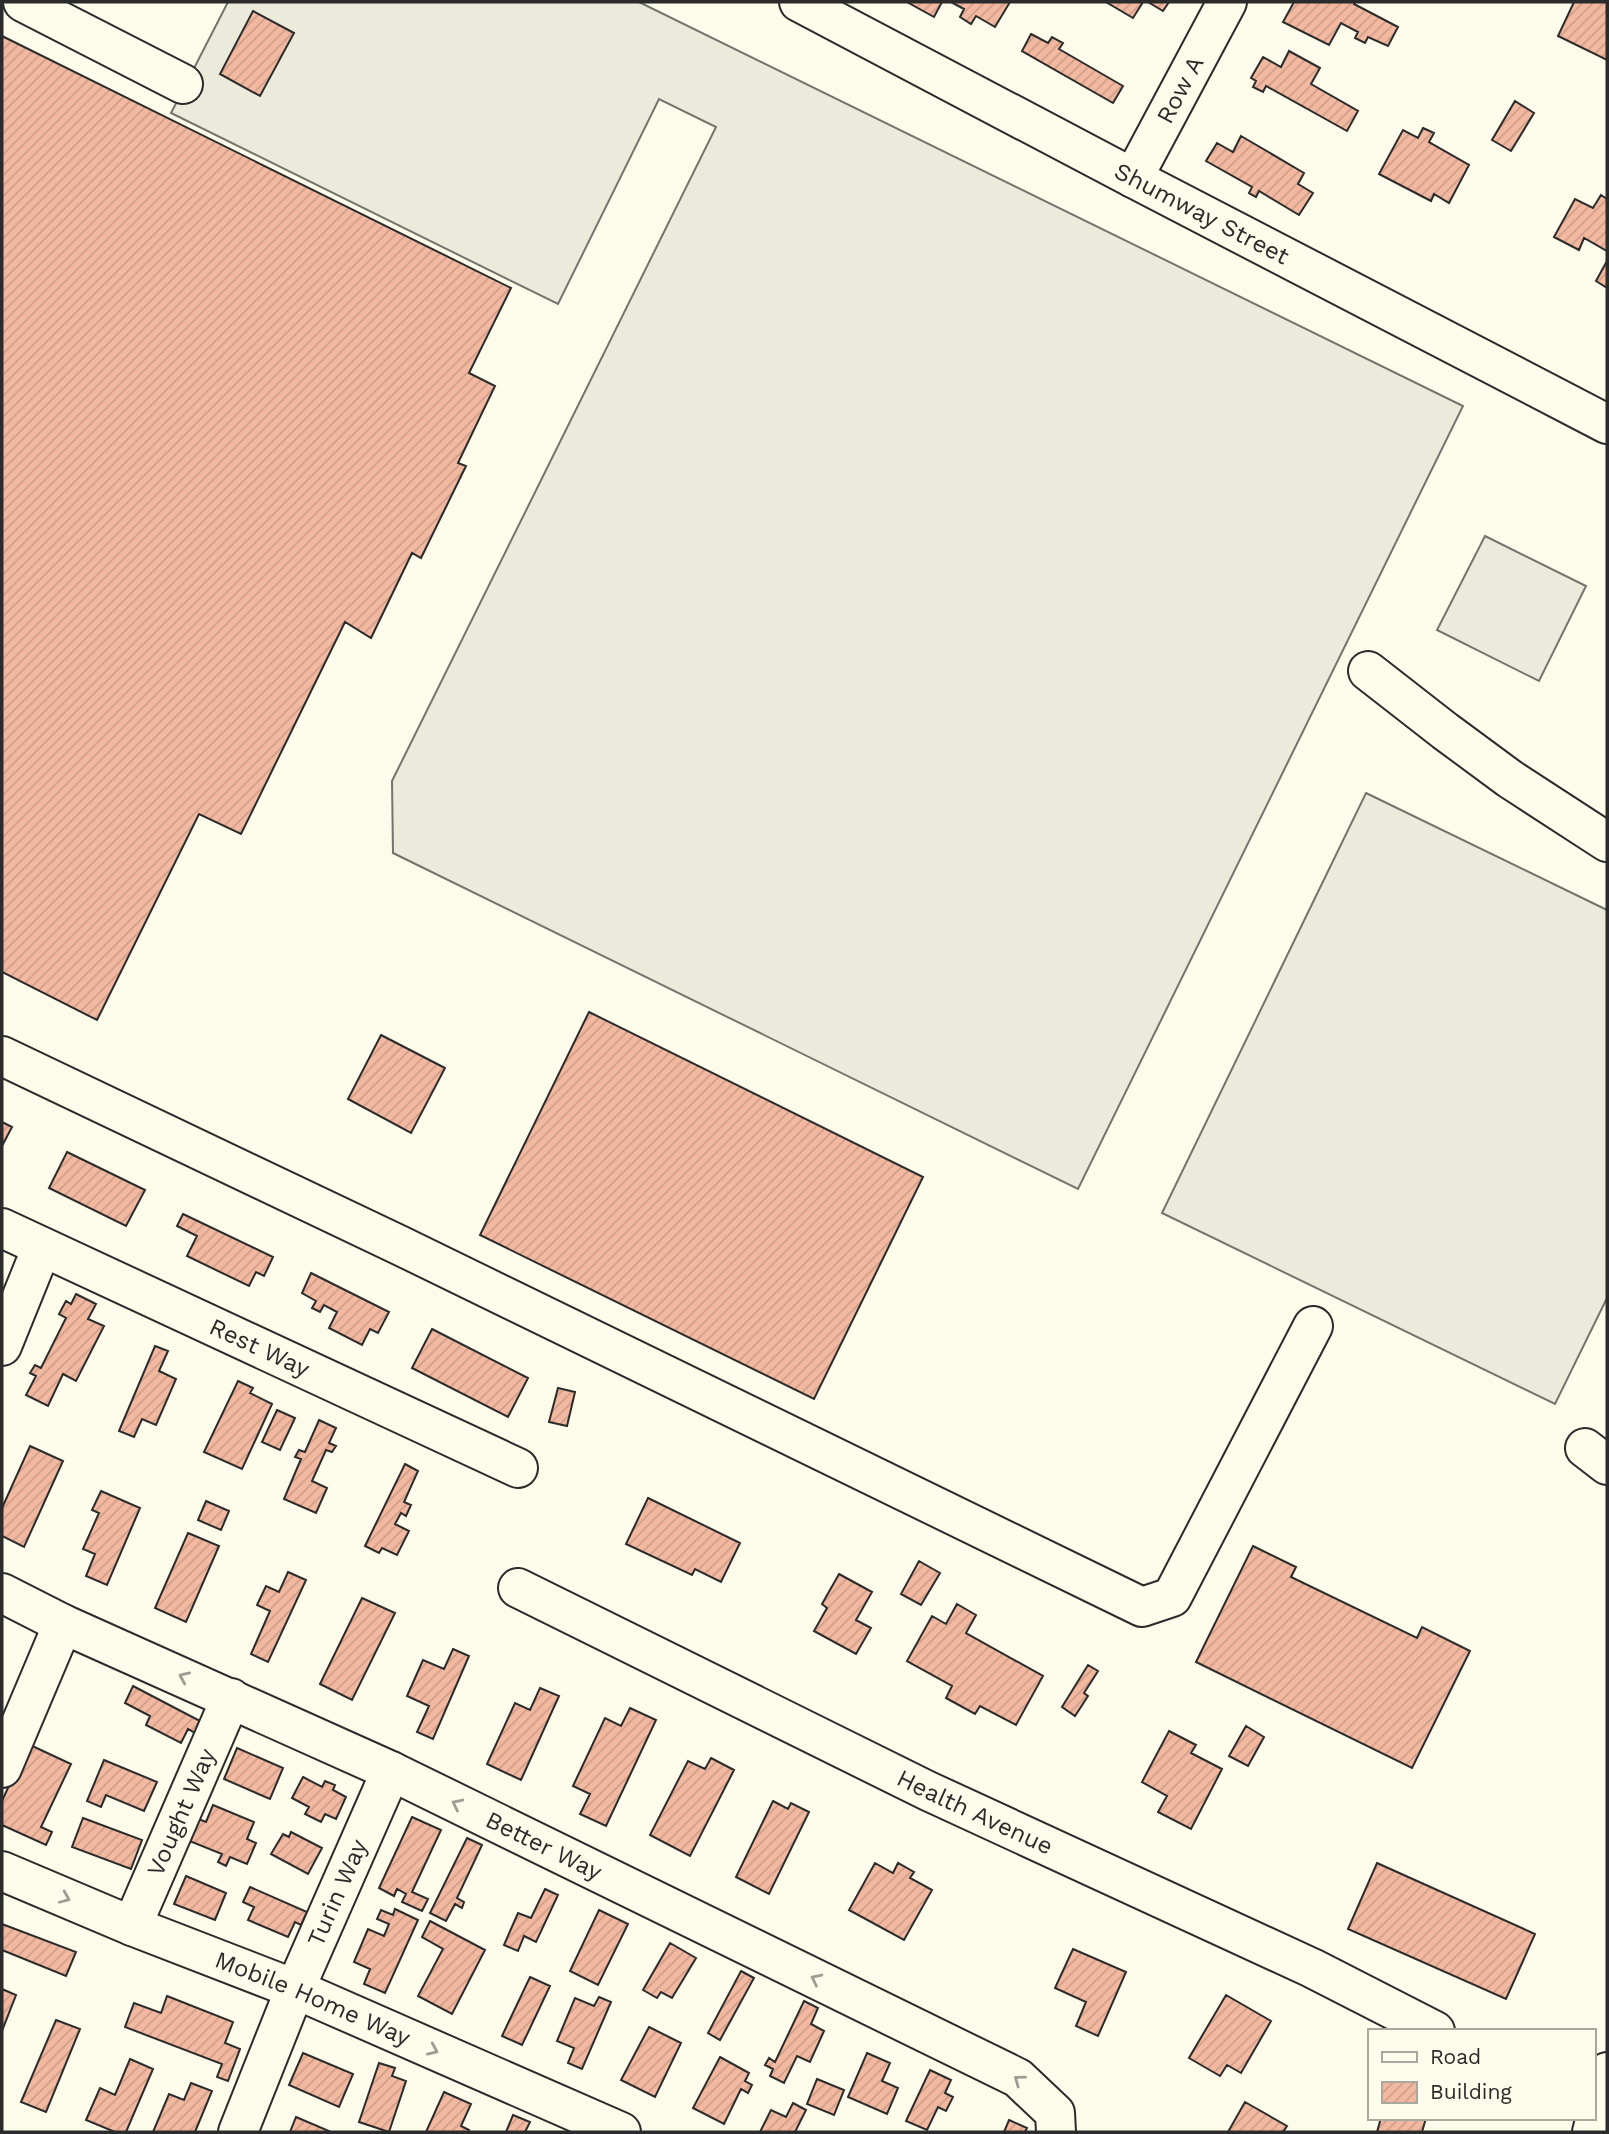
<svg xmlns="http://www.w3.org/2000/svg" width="1609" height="2134" font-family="'Work Sans',sans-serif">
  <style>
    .parking { fill: #eceadb; stroke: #74746e; stroke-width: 2 }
    .building { fill: url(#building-hatch); stroke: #2b2b2b; stroke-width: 2 }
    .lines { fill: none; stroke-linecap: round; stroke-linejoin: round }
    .minor-casing { stroke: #2b2b2b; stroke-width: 42 }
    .major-casing { stroke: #2b2b2b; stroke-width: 42 }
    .minor { stroke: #fdfbea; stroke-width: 38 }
    .major { stroke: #fdfbea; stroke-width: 38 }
    .oneway { stroke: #9e9d94 }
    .labels { text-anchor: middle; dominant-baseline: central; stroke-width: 5; stroke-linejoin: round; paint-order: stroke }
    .street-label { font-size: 24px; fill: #2b2b2b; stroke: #fdfbea }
  </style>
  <defs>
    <pattern id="building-hatch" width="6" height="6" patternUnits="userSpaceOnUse" patternTransform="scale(1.75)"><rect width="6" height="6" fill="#f2b8a0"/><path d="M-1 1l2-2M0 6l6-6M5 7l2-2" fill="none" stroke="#d09e8a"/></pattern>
  </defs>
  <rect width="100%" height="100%" fill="#fdfbea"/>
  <!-- parking -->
  <path class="parking" d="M228,2H639L1463,406L1078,1189L393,853L392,781L716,127L659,99L558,304L171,113Z
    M1485,536L1586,586L1539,681L1437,630Z
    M1366,793L1607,910V1298L1555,1404L1162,1213Z"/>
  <!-- building -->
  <path class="building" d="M907,2H942L934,17Z
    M951,2H1010L995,27L976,16L971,24L960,17L964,9Z
    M1106,2H1143L1133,18Z
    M1148,2H1169L1163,11Z
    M1294,2H1355L1354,4L1398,27L1388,46L1368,37L1365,43L1355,38L1358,32L1341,23L1329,45L1283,22Z
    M1574,2H1607V60L1558,36Z
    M253,11L294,33L260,96L220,74Z
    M1031,34L1048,43L1052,37L1063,43L1059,49L1123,86L1113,103L1022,51Z
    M2,36L511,288L469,373L495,386L458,463L466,466L421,558L412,553L371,638L345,622L241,834L199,814L97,1020L2,972Z
    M1289,51L1320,68L1311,84L1358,111L1347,131L1266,86L1263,92L1253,87L1256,81L1251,78L1263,57L1281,67Z
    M1515,101L1534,113L1511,151L1492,140Z
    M1423,128L1434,133L1429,142L1469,165L1449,203L1434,194L1431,201L1379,174L1403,130L1418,138Z
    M1241,136L1304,173L1298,184L1313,193L1299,215L1259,191L1256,197L1249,193L1252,187L1206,161L1217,143L1233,152Z
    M1601,195L1607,199V251L1584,238L1579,250L1554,237L1575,199L1593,208Z
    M1607,261V288L1596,281Z
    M589,1012L923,1177L814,1399L480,1235Z
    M381,1035L445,1068L411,1133L348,1099Z
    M2,1122L12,1127L2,1146Z
    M67,1152L145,1190L126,1226L49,1188Z
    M183,1214L273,1257L264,1276L256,1272L249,1286L187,1256L197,1236L177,1226Z
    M311,1273L389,1312L378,1333L370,1329L362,1345L329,1328L337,1312L324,1305L320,1312L312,1308L316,1301L302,1293Z
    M76,1294L96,1304L88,1319L104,1326L76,1381L63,1374L48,1406L26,1395L36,1376L30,1373L35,1365L41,1368L66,1318L59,1314L66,1301L71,1304Z
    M432,1329L528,1378L508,1417L412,1368Z
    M155,1346L168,1351L159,1371L176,1379L156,1425L142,1419L134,1437L119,1431Z
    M238,1381L253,1388L250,1393L272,1404L242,1469L204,1452Z
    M558,1388L575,1392L567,1426L549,1422Z
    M277,1410L295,1418L280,1450L262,1442Z
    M319,1420L336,1428L329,1443L336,1446L332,1452L326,1450L312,1481L327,1488L316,1513L284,1499L301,1459L295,1457L299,1450L305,1452Z
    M30,1446L63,1461L24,1547L2,1536V1508Z
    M405,1464L418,1471L404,1502L411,1505L406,1516L401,1513L395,1524L409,1531L397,1555L382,1548L379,1553L365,1546Z
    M101,1491L140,1508L107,1585L86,1576L95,1554L83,1549L99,1513L92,1510Z
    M648,1498L740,1543L721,1582L695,1569L692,1575L626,1544Z
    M206,1501L229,1511L221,1530L198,1520Z
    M188,1533L219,1546L186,1622L155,1608Z
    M1253,1546L1296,1567L1291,1577L1417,1638L1422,1627L1470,1651L1412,1768L1196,1662Z
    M919,1561L940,1573L921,1605L901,1594Z
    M288,1572L306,1580L268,1662L251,1654L270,1611L257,1605L266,1586L279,1592Z
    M839,1574L872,1592L856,1620L871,1628L856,1654L814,1631L827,1608L822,1604Z
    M362,1598L395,1613L352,1700L320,1684Z
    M957,1604L976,1615L966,1633L1043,1676L1016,1725L980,1706L975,1714L946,1698L952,1686L907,1661L932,1616L946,1624Z
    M453,1649L469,1656L433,1739L417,1732L429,1706L407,1696L423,1660L444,1669Z
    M1088,1665L1098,1671L1084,1693L1088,1696L1075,1716L1062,1707Z
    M133,1686L200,1721L195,1733L188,1729L181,1743L146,1725L150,1716L125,1703Z
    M540,1688L559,1696L521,1780L487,1764L515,1703L530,1710Z
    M630,1708L656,1720L606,1826L580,1814L590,1794L573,1786L605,1718L621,1726Z
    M1246,1726L1264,1737L1248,1766L1229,1756Z
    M1169,1731L1196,1745L1191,1753L1222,1769L1191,1829L1158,1812L1167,1796L1142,1782Z
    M28,1744L71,1764L41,1827L52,1832L46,1845L2,1825V1801Z
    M237,1748L283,1768L270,1799L224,1779Z
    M711,1758L734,1770L690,1856L650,1835L688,1761L705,1769Z
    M104,1760L157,1782L144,1811L106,1795L101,1807L87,1801Z
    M303,1777L322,1787L325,1781L335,1785L333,1790L346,1797L336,1819L325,1814L321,1822L305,1814L309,1807L292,1798Z
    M773,1801L788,1809L791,1803L809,1812L769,1894L736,1877Z
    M213,1805L254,1822L247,1839L256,1843L247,1864L230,1857L226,1866L218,1862L222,1854L187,1840L196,1818L206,1822Z
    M412,1817L441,1830L412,1892L428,1899L422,1911L402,1902L406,1894L397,1889L394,1896L379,1888Z
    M83,1818L142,1840L131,1869L72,1847Z
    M291,1832L322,1848L308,1874L271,1854L283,1834L289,1837Z
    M467,1838L482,1845L457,1898L464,1902L462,1908L455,1904L446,1921L430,1913Z
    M875,1863L893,1873L898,1863L914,1872L910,1878L932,1890L904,1940L849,1910Z
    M1377,1863L1535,1934L1506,1999L1348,1929Z
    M186,1876L226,1893L215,1920L174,1904Z
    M250,1887L307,1912L301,1925L295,1922L288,1937L248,1920L254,1907L243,1902Z
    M545,1889L558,1895L536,1942L524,1936L518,1951L504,1945L518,1913L531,1918Z
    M395,1909L418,1920L385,1993L364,1984L370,1969L354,1962L368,1929L384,1936L389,1924L377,1919L381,1910L393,1915Z
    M599,1910L628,1924L598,1985L570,1971Z
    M430,1921L485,1950L452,2014L418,1996L443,1949L422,1937Z
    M2,1924L76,1952L66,1976L2,1950Z
    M670,1943L696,1958L672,1998L661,1992L657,1998L643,1990Z
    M1073,1949L1126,1972L1098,2036L1076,2026L1086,2002L1055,1988Z
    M741,1971L754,1978L720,2040L708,2033Z
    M530,1977L550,1986L522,2045L502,2036Z
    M2,1989L16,1995L2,2031Z
    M1226,1995L1271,2021L1241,2073L1227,2065L1220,2076L1189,2058Z
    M167,1996L233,2022L225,2043L240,2049L228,2081L217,2077L222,2064L125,2027L134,2003L161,2013Z
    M599,1997L611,2002L582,2069L568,2063L574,2048L557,2041L575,1998L594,2006Z
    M804,2001L818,2008L811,2024L824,2031L810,2062L797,2056L784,2083L770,2076L773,2069L765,2065L769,2058L775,2062Z
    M56,2020L80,2029L46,2112L21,2102Z
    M649,2027L681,2043L655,2097L621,2080Z
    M303,2053L353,2074L339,2107L289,2085Z
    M867,2053L890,2063L882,2081L898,2088L887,2114L848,2097Z
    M720,2057L749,2073L745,2081L752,2085L748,2093L741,2089L724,2124L693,2108Z
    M130,2059L153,2069L126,2132H115L86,2120L100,2088L115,2095Z
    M379,2063L395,2068L392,2076L406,2081L389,2132L359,2122Z
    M930,2070L951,2080L945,2093L953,2097L946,2111L938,2107L927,2130L906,2121Z
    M817,2079L844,2090L834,2115L807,2104Z
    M191,2083L212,2091L195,2132H153L169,2094L184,2100Z
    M444,2092L471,2104L461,2126L469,2130L468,2132H426Z
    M1245,2102L1287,2126L1283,2132H1228Z
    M793,2103L806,2110L795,2132H760L771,2110L786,2117Z
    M513,2115L530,2122L525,2132H506Z
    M296,2117L329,2131L328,2132H290Z
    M1381,2118H1426L1422,2132H1377Z
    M1009,2120L1027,2128L1025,2132H1004Z"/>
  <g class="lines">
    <!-- minor casing -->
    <g class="minor-casing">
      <g id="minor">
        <path d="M23,2L183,84"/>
        <path id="s1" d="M799,2L1133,178L1607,424"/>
        <path id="s2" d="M1133,178L1227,2"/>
        <path d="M1368,671L1445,731L1510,779L1607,842"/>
        <path d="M2,1056L399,1245L1142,1607L1172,1597L1313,1326"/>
        <path id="s3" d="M2,1228L518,1468"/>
        <path d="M2,1346L42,1247"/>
        <path d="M1585,1448L1607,1465"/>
        <path id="s4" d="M518,1588L928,1791L1312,1968L1435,2031"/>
        <path id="s5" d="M2,1593L63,1624L391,1771L1018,2078L1055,2113L1056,2132"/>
        <path d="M2,1768L63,1624"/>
        <path id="s6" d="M2,1871L132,1926L295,1989L621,2132"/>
        <path id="s7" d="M132,1926L231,1698"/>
        <path id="s8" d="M238,2132L295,1989L391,1771"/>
      </g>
    </g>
    <!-- major casing -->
    <g class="major-casing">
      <path id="major" d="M1592,2132L1607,2072"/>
    </g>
    <!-- minor -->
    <use href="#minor" class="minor"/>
    <!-- major -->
    <use href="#major" class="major"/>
  </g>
  <!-- one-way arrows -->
  <defs><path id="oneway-chevron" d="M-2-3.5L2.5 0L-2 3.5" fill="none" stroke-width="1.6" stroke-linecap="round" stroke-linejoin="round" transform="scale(1.75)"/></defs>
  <g class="oneway">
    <use href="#oneway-chevron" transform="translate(184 1677) rotate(-156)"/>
    <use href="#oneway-chevron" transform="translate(457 1804) rotate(-154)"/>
    <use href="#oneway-chevron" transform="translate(65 1898) rotate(23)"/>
    <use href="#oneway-chevron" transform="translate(816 1979) rotate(-154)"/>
    <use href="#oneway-chevron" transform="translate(433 2050) rotate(24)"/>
    <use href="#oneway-chevron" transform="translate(1019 2080) rotate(-143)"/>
  </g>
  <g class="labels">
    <!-- street labels -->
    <g class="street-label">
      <text stroke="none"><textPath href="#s2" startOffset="100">Row A</textPath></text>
      <text stroke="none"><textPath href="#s1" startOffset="455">Shumway Street</textPath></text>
      <text stroke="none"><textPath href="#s3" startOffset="284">Rest Way</textPath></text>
      <text stroke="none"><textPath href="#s7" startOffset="124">Vought Way</textPath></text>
      <text stroke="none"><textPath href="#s4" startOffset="509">Health Avenue</textPath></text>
      <text stroke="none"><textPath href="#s5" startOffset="598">Better Way</textPath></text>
      <text stroke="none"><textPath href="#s8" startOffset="259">Turin Way</textPath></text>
      <text stroke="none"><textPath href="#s6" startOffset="336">Mobile Home Way</textPath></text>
    </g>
  </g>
  <!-- border -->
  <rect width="1609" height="2134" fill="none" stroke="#2b2b2b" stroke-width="7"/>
  <!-- legend -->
  <rect x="1368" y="2029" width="228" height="91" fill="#fdfbea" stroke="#a9a89e" stroke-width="2"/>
  <rect x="1382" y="2052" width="35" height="10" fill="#fdfbea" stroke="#a9a89e" stroke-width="2"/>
  <text x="1430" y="2064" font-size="21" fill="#2b2b2b">Road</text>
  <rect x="1382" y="2082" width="35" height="21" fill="url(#building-hatch)" stroke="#a9a89e" stroke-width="2"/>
  <text x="1430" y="2099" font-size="21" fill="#2b2b2b">Building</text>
</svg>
